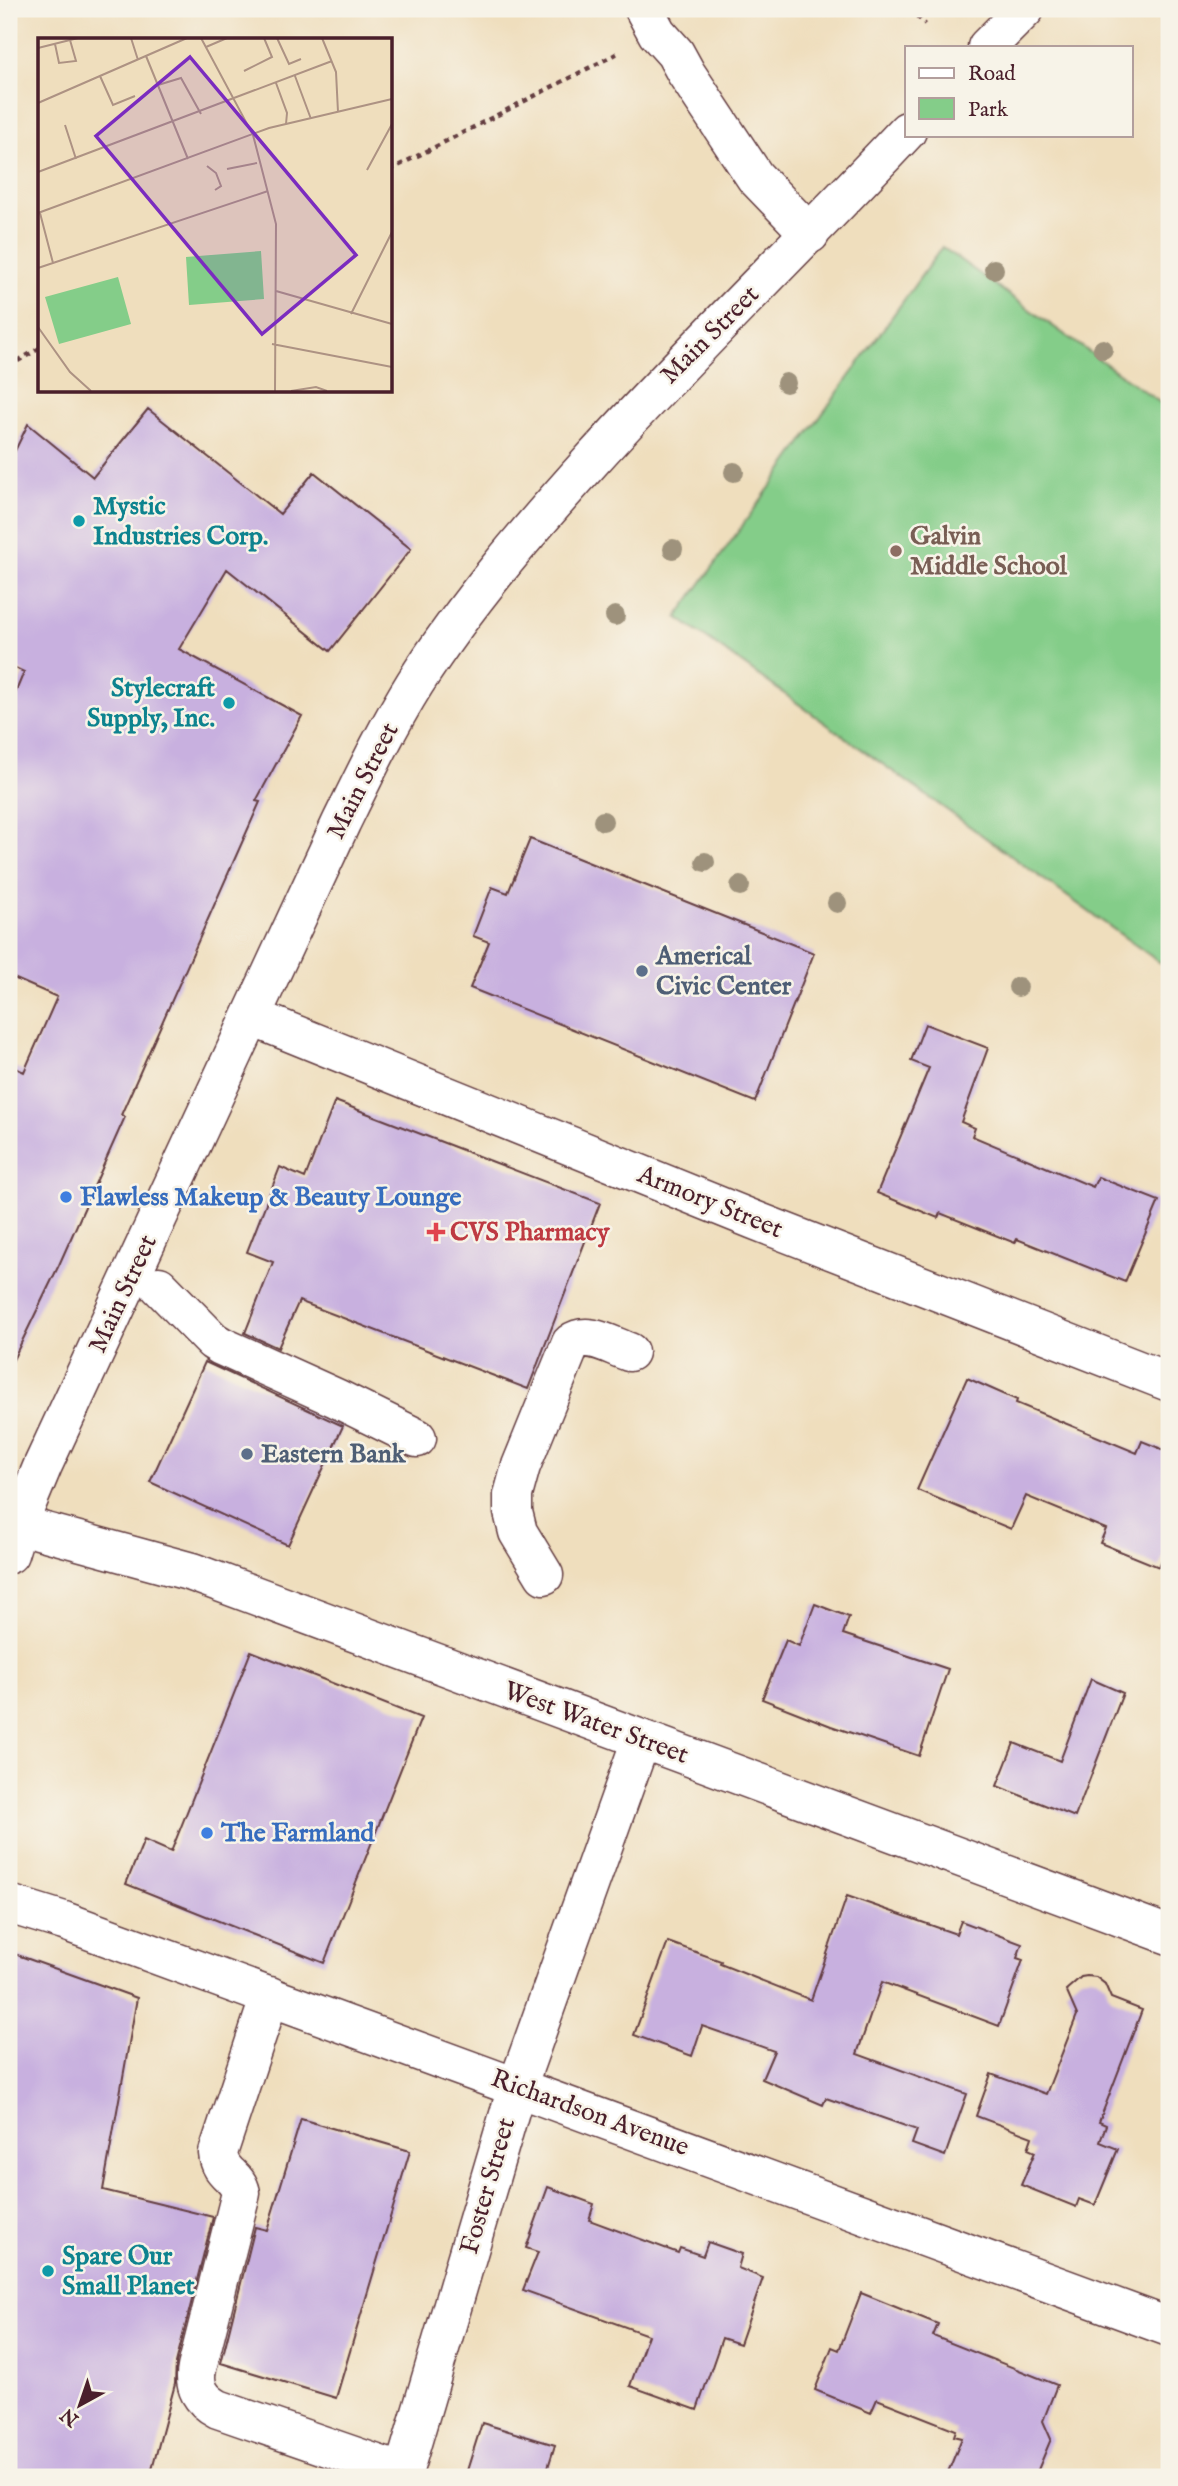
<svg xmlns="http://www.w3.org/2000/svg" width="1178" height="2486" font-family="'IM FELL English',serif">
  <style>
    .green { fill: #84cd89; stroke: #67765a; stroke-width: 2 }
    .building { fill: #c8b0df }
    .lines { fill: none; stroke-linecap: round; stroke-linejoin: round }
    .minor-casing { stroke: #633c41; stroke-width: 41 }
    .major-casing { stroke: #633c41; stroke-width: 41 }
    .path { stroke: #633c41; stroke-width: 4.5; stroke-dasharray: 5 5; stroke-linecap: butt }
    .minor { stroke: #fff; stroke-width: 38 }
    .major { stroke: #fff; stroke-width: 38 }
    .tree { fill: #9e927c }
    .culture-dot { fill: #0f9aa8; stroke: #f7f3e8; stroke-width: 2.5 }
    .education-dot { fill: #8d6e63; stroke: #f7f3e8; stroke-width: 2.5 }
    .service-dot { fill: #5c6f8a; stroke: #f7f3e8; stroke-width: 2.5 }
    .shop-dot { fill: #3f7fe0; stroke: #f7f3e8; stroke-width: 2.5 }
    .health-dot { fill: #e0444e; stroke: #f7f3e8; stroke-width: 2.5 }
    .labels { text-anchor: middle; dominant-baseline: central; stroke-width: 5; stroke-linejoin: round; paint-order: stroke }
    .street-label { font-size: 26px; fill: #4a1f2b; stroke: #f7f3e8 }
    .culture-label { font-size: 26px; font-weight: bold; fill: #0d838f; stroke: #f7f3e8; text-anchor: start }
    .education-label { font-size: 26px; font-weight: bold; fill: #785e54; stroke: #f7f3e8; text-anchor: start }
    .service-label { font-size: 26px; font-weight: bold; fill: #4e5e75; stroke: #f7f3e8; text-anchor: start }
    .shop-label { font-size: 26px; font-weight: bold; fill: #366cbe; stroke: #f7f3e8; text-anchor: start }
    .health-label { font-size: 26px; font-weight: bold; fill: #be3a42; stroke: #f7f3e8; text-anchor: start }
    .inset-road { fill: none; stroke: #ad9283; stroke-width: 2 }
    .view { fill: #7b2cbf; fill-opacity: 0.15; stroke: #7b2cbf; stroke-width: 3.5 }
    .inset-edge { fill: none; stroke: #4a1f2b; stroke-width: 3.5 }
  </style>
  <rect width="100%" height="100%" fill="#f7f3e8"/>
  <filter id="ink" filterUnits="userSpaceOnUse"><feTurbulence type="fractalNoise" baseFrequency=".0143" numOctaves="2"/><feDisplacementMap in="SourceGraphic" scale="14" xChannelSelector="R" yChannelSelector="G"/><feConvolveMatrix kernelMatrix="1 2 1 2 8 2 1 2 1" color-interpolation-filters="sRGB"/></filter>
  <filter id="wash" filterUnits="userSpaceOnUse"><feTurbulence type="fractalNoise" baseFrequency=".00686" numOctaves="4" result="noise"/><feDisplacementMap in="SourceGraphic" scale="28" xChannelSelector="R" yChannelSelector="G"/><feGaussianBlur stdDeviation="1.57" result="paint"/><feColorMatrix in="noise" values="0 0 0 0 0 0 0 0 0 0 0 0 0 0 0 0 0 1.4 0 .05"/><feComposite in="paint" operator="in"/></filter>
  <g filter="url(#wash)">
    <rect width="100%" height="100%" fill="#efdebd"/>
    <!-- green -->
    <path class="green" d="M942,247L1169,409V969L677,617Z"/>
    <g id="blocks">
      <!-- building -->
      <path class="building" d="M148,409L280,514L314,472L411,549L330,651L227,569L179,649L302,716L256,801L260,802L121,1115L125,1117L59,1265L9,1368V1065L24,1072L57,997L9,976V708L24,672L9,665V463L28,424L93,477Z
        M530,839L814,953L755,1102L470,988L489,942L473,936L492,887L508,893Z
        M925,1024L988,1048L961,1122L975,1128L972,1136L1093,1187L1098,1177L1159,1201L1125,1282L1017,1239L1015,1243L940,1213L938,1218L877,1193L929,1068L911,1061Z
        M335,1101L600,1203L528,1389L299,1301L278,1348L245,1333L273,1262L247,1252L280,1167L305,1178Z
        M205,1362L343,1426L288,1545L150,1482Z
        M967,1378L1017,1400L1016,1403L1137,1453L1142,1441L1169,1452V1543L1159,1567L1100,1543L1106,1529L1026,1496L1011,1529L917,1490Z
        M815,1604L849,1617L843,1634L948,1669L919,1756L831,1726L762,1699L786,1640L799,1646Z
        M251,1651L421,1718L324,1963L126,1884L144,1840L171,1852Z
        M1091,1679L1123,1693L1075,1817L997,1786L1014,1743L1060,1761Z
        M847,1896L956,1934L961,1921L1022,1944L1017,1958L1023,1960L999,2026L882,1982L857,2054L967,2094L945,2156L912,2144L917,2130L826,2098L823,2105L762,2079L774,2051L702,2026L692,2056L634,2035L668,1942L721,1961L720,1964L811,2000Z
        M9,1952L137,1998L103,2190L213,2217L176,2363L175,2384L150,2477H9Z
        M1087,1976L1096,1977L1105,1984L1111,1998L1142,2010L1099,2122L1106,2125L1100,2142L1118,2149L1095,2205L1079,2199L1076,2207L1021,2185L1035,2152L1028,2149L1032,2137L976,2116L991,2074L1046,2094L1077,2015L1066,1990L1081,1977Z
        M301,2119L410,2151L336,2398L221,2363L255,2227L267,2230Z
        M548,2187L594,2204L589,2220L678,2253L680,2248L703,2256L708,2242L742,2254L738,2268L763,2278L740,2344L722,2338L697,2410L630,2386L648,2335L523,2290L538,2252L526,2248Z
        M861,2293L938,2324L933,2336L1057,2385L1043,2421L1051,2439L1035,2477H946L962,2438L954,2436L956,2430L877,2399L871,2413L815,2390L832,2347L839,2350Z
        M482,2423L555,2445L545,2477H465Z"/>
    </g>
  </g>
  <g filter="url(#ink)">
    <use href="#blocks" fill-opacity="0" stroke="#633c41" stroke-width="2"/>
    <g class="lines">
      <!-- minor casing -->
      <g class="minor-casing">
        <path id="minor" d="M644,9L657,33L675,53L686,73L755,177L810,234
          M252,1017L754,1220L1169,1382
          M159,1286L213,1341L221,1346L336,1398L417,1438
          M544,1575L518,1532L513,1512V1495L521,1466L571,1343C588,1330 611,1346 629,1352
          M9,1904L64,1921L1169,2327
          M270,1996L218,2153C220,2175 237,2174 241,2193L197,2368C193,2387 201,2400 218,2409L403,2473
          M402,2477L517,2087L641,1740"/>
      </g>
      <!-- major casing -->
      <g class="major-casing">
        <path id="major" d="M987,47L1025,9
          M9,1522L192,1572L1169,1935
          M9,1554L18,1525L43,1465L341,823C364,776 387,728 415,683C466,603 529,530 592,460C694,347 803,242 907,131"/>
      </g>
      <!-- path -->
      <path class="path" d="M910,9L925,24
        M390,170L620,52
        M9,366L40,348"/>
      <!-- minor -->
      <use href="#minor" class="minor"/>
      <!-- major -->
      <use href="#major" class="major"/>
    </g>
    <!-- trees -->
    <g class="tree">
      <circle cx="994" cy="269" r="10"/>
      <circle cx="1103" cy="349" r="10"/>
      <circle cx="786" cy="383" r="10"/>
      <circle cx="734" cy="472" r="10"/>
      <circle cx="673" cy="549" r="10"/>
      <circle cx="615" cy="616" r="10"/>
      <circle cx="603" cy="821" r="10"/>
      <circle cx="705" cy="862" r="10"/>
      <circle cx="740" cy="886" r="10"/>
      <circle cx="837" cy="903" r="10"/>
      <circle cx="1018" cy="987" r="10"/>
    </g>
  </g>
  <!-- markers -->
  <g class="culture-dot">
    <circle cx="79" cy="521" r="7"/>
    <circle cx="229" cy="703" r="7"/>
    <circle cx="48" cy="2271" r="7"/>
  </g>
  <circle class="education-dot" cx="896" cy="551" r="7"/>
  <g class="service-dot">
    <circle cx="642" cy="971" r="7"/>
    <circle cx="247" cy="1454" r="7"/>
  </g>
  <g class="shop-dot">
    <circle cx="66" cy="1197" r="7"/>
    <circle cx="207" cy="1833" r="7"/>
  </g>
  <path class="health-dot" d="M432.5 1221.5h7v7h7v7h-7v7h-7v-7h-7v-7h7z"/>
  <g class="labels">
    <!-- street labels -->
    <g class="street-label">
      <text transform="translate(710 335) rotate(-45)">Main Street</text>
      <text transform="translate(363 781) rotate(-63)">Main Street</text>
      <text transform="translate(710 1202) rotate(22)">Armory Street</text>
      <text transform="translate(123 1294) rotate(-65)">Main Street</text>
      <text transform="translate(596 1723) rotate(20)">West Water Street</text>
      <text transform="translate(590 2113) rotate(20)">Richardson Avenue</text>
      <text transform="translate(488 2186) rotate(-74)">Foster Street</text>
    </g>
    <!-- culture labels -->
    <g class="culture-label">
      <text x="93" y="506">Mystic<tspan x="93" dy="30">Industries Corp.</tspan></text>
      <text x="215" y="688" text-anchor="end">Stylecraft<tspan x="215" dy="30">Supply, Inc.</tspan></text>
      <text x="62" y="2256">Spare Our<tspan x="62" dy="30">Small Planet</tspan></text>
    </g>
    <!-- education labels -->
    <g class="education-label">
      <text x="910" y="536">Galvin<tspan x="910" dy="30">Middle School</tspan></text>
    </g>
    <!-- service labels -->
    <g class="service-label">
      <text x="656" y="956">Americal<tspan x="656" dy="30">Civic Center</tspan></text>
      <text x="261" y="1454">Eastern Bank</text>
    </g>
    <!-- shop labels -->
    <g class="shop-label">
      <text x="80" y="1197">Flawless Makeup &amp; Beauty Lounge</text>
      <text x="221" y="1833">The Farmland</text>
    </g>
    <!-- health labels -->
    <g class="health-label">
      <text x="450" y="1232">CVS Pharmacy</text>
    </g>
  </g>
  <!-- overview -->
  <g transform="translate(38 38)">
    <rect width="354" height="354" fill="#efdebd"/>
    <path d="M223,213L226,261L151,267L148,219ZM80,239L93,286L21,306L7,259Z" fill="#84cd89"/>
    <path class="inset-road" d="M93,0L100,22M163,0L215,97L238,186L237,353M239,0L251,26L263,21M284,0L298,34L300,74M17,6L21,25L38,23L32,2M168,9L189,0M0,10L40,0M108,18L150,121M206,33L234,19L226,0M62,38L75,67L97,58M257,38L273,81M238,45L249,75L248,86M120,47L143,40L163,76M0,65L149,0M27,87L38,121M169,128L178,135L183,148L177,152M189,131L219,125M329,132L354,86M0,134L294,23M0,175L231,90L354,61M2,175L15,225M0,230L230,153M238,253L354,286M313,276L354,194M0,289L32,334L53,353M234,306L354,329M253,353L278,349L289,353"/>
    <path class="view" d="M152,19L318,217L224,296L58,98Z"/>
    <rect width="354" height="354" class="inset-edge"/>
  </g>
  <!-- margin -->
  <rect width="1178" height="2486" fill="none" stroke="#f7f3e8" stroke-width="35"/>
  <!-- legend -->
  <rect x="905" y="46" width="228" height="91" fill="#f7f3e8" stroke="#b29e9c" stroke-width="2"/>
  <rect x="919" y="68" width="35" height="10" fill="#ffffff" stroke="#b29e9c" stroke-width="2"/>
  <text x="968" y="80" font-size="21" fill="#4a1f2b">Road</text>
  <rect x="919" y="98" width="35" height="21" fill="#84cd89" stroke="#b29e9c" stroke-width="2"/>
  <text x="968" y="116" font-size="21" fill="#4a1f2b">Park</text>
  <!-- north arrow -->
  <g transform="translate(80 2405) rotate(220)" stroke="#f7f3e8" stroke-width="5" paint-order="stroke">
  <path d="M0-5L12 26L0 18L-12 26Z" fill="#4a1f2b"/>
  <text y="-10" font-size="19" font-weight="bold" text-anchor="middle" fill="#4a1f2b">N</text>
  </g>
</svg>
